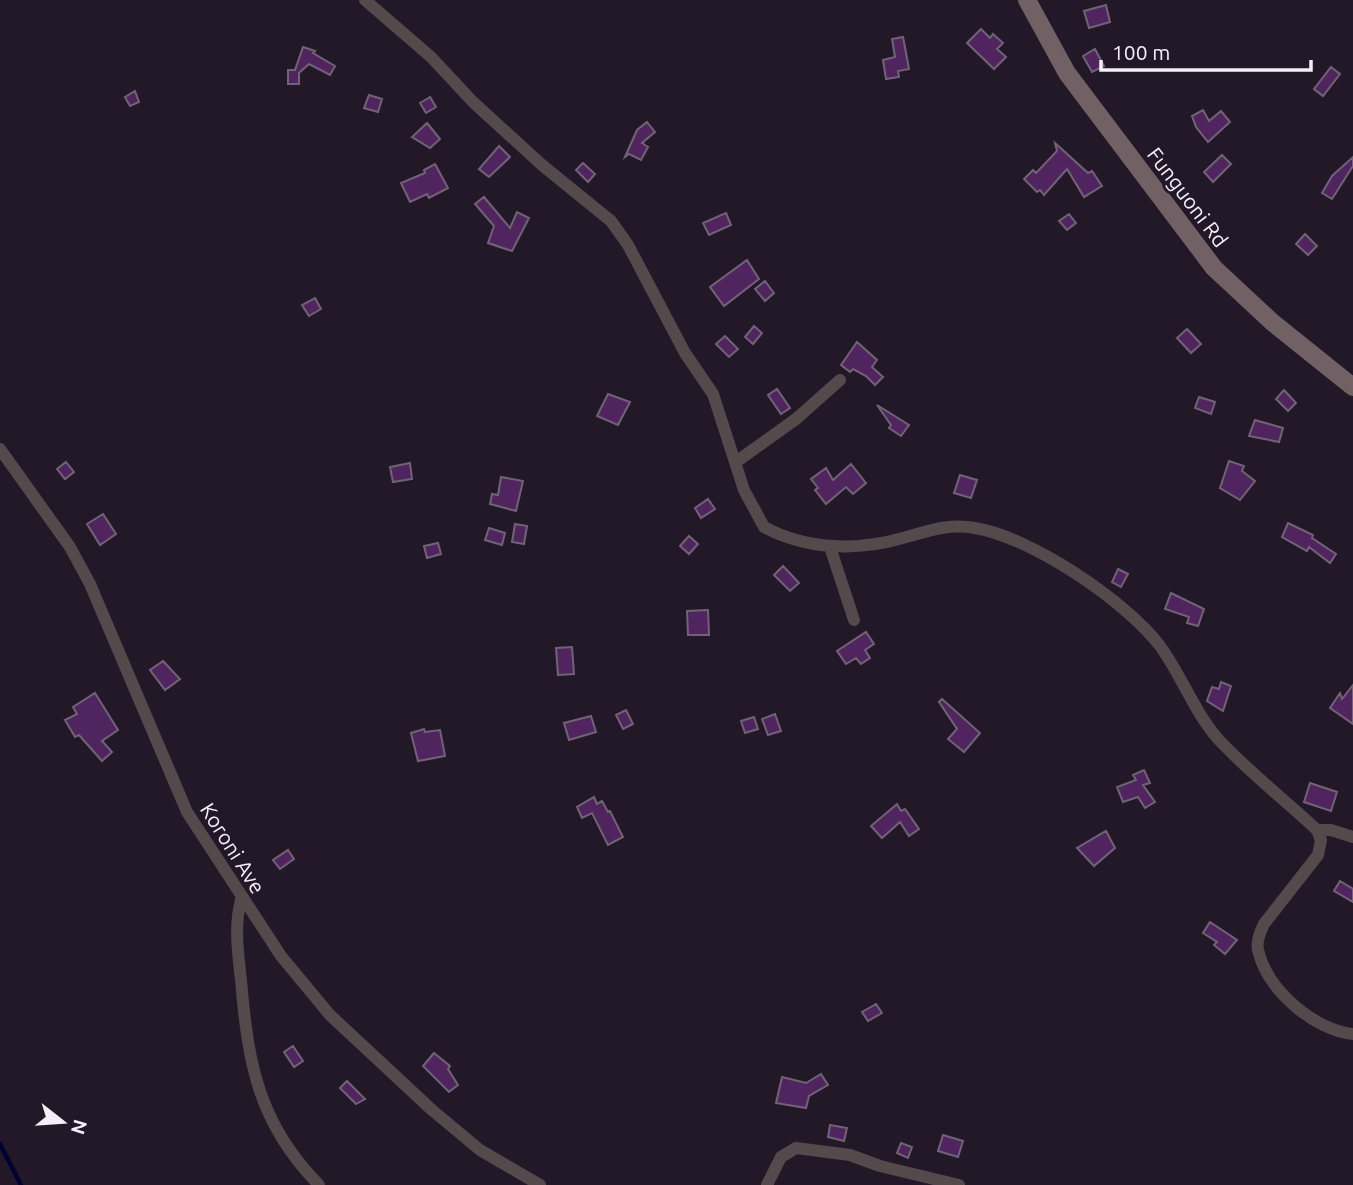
<svg xmlns="http://www.w3.org/2000/svg" width="1353" height="1185" font-family="Ubuntu,sans-serif">
  <style>
    .lines { fill: none; stroke-linecap: round; stroke-linejoin: round }
    .stream { stroke: #000032; stroke-width: 4.5 }
    .building { fill: #50255f; stroke: #706375; stroke-width: 2 }
    .street { stroke: #54494b; stroke-width: 12 }
    .secondary { stroke: #726164; stroke-width: 18 }
    .labels { text-anchor: middle; dominant-baseline: central; stroke-width: 6; stroke-linejoin: round; paint-order: stroke }
    .street-label { font-size: 21px; fill: #f6eff9; stroke: #231828 }
  </style>
  <rect width="100%" height="100%" fill="#231828"/>
  <g class="lines">
    <!-- stream -->
    <path class="stream" d="M0,1144L21,1185"/>
  </g>
  <!-- building -->
  <path class="building" d="M1106,5L1110,22L1089,28L1084,11Z
    M981,29L990,38L993,34L1003,43L997,49L1006,57L994,69L967,43Z
    M903,37L909,69L898,71L899,77L886,79L883,60L895,57L892,39Z
    M303,47L315,51L313,53L335,66L330,75L309,64L299,73V84H288V70H295Z
    M1095,49L1104,66L1092,72L1083,56Z
    M1331,67L1340,74L1323,96L1314,89Z
    M135,91L139,102L130,106L125,97Z
    M369,95L382,99L378,112L364,108Z
    M430,97L436,107L426,113L420,103Z
    M1203,110L1209,121L1221,111L1230,122L1208,142L1196,127L1192,116Z
    M647,122L655,132L642,143L648,147L641,160L629,154L625,157L637,130Z
    M427,123L440,139L430,148L412,137Z
    M1055,143L1088,173L1092,171L1102,186L1084,197L1067,169L1044,195L1040,190L1037,192L1024,179L1033,170L1036,173L1057,151Z
    M499,146L510,157L489,177L479,169Z
    M1222,155L1231,164L1213,182L1204,172Z
    M1353,157V166L1332,199L1322,193L1332,176Z
    M583,163L595,174L588,182L576,170Z
    M435,164L448,188L429,198L427,194L410,202L401,183L425,173L424,170Z
    M484,197L510,228L517,212L529,218L512,251L488,243L494,226L475,204Z
    M726,213L731,225L709,235L703,223Z
    M1069,214L1076,223L1067,230L1059,221Z
    M1305,234L1317,246L1308,255L1296,244Z
    M747,260L759,279L724,306L710,287Z
    M765,281L774,293L765,301L755,289Z
    M315,298L321,309L309,316L302,305Z
    M754,326L762,333L753,344L745,337Z
    M1187,329L1201,344L1191,353L1177,338Z
    M725,336L738,349L729,357L716,344Z
    M857,342L877,360L872,367L883,377L875,385L866,376L853,369L850,372L841,365Z
    M777,389L790,408L781,414L768,395Z
    M1284,390L1296,403L1288,411L1276,399Z
    M608,394L630,402L618,425L597,416Z
    M1199,397L1215,402L1211,414L1195,408Z
    M877,405L909,425L901,436L889,428L891,425Z
    M1255,420L1283,428L1279,442L1249,436Z
    M1229,461L1244,466L1242,471L1255,481L1240,500L1220,488Z
    M66,462L74,472L65,479L57,469Z
    M410,463L412,479L393,482L390,467Z
    M851,464L866,483L853,494L846,487L826,504L815,490L818,488L811,479L826,468L833,480Z
    M960,475L977,480L971,498L954,493Z
    M501,477L523,481L516,511L490,504L492,494L498,495Z
    M708,499L715,509L701,518L695,508Z
    M103,514L116,534L100,545L87,524Z
    M1288,523L1313,535L1312,538L1336,554L1330,563L1309,547L1307,551L1282,537Z
    M515,524L527,526L524,544L512,542Z
    M489,528L505,533L502,545L485,540Z
    M689,536L698,544L689,554L680,546Z
    M438,543L441,554L427,558L424,546Z
    M783,566L799,583L790,591L774,575Z
    M1118,569L1128,574L1121,587L1112,582Z
    M1171,593L1204,609L1198,626L1187,623L1189,617L1165,609Z
    M708,610L709,635H688L687,611Z
    M866,632L874,644L865,650L870,658L861,664L856,658L846,664L837,651Z
    M572,647L574,674L558,675L556,648Z
    M163,661L180,679L165,690L150,670Z
    M1221,682L1231,686L1223,711L1207,701L1212,687L1219,689Z
    M1353,685V724L1330,708L1340,693L1342,699Z
    M95,693L118,730L102,741L112,752L102,761L79,735L75,737L65,720L77,714L73,707Z
    M942,699L980,733L964,752L948,739L957,729L939,702Z
    M626,710L633,724L623,729L616,715Z
    M775,714L781,731L768,735L762,719Z
    M591,716L596,732L569,740L564,723Z
    M754,717L758,729L745,733L741,721Z
    M424,729L425,732L440,730L445,756L418,761L411,733Z
    M1144,770L1150,783L1143,785L1155,802L1145,808L1138,797L1123,802L1117,787L1136,780L1133,775Z
    M1310,783L1337,792L1331,811L1304,802Z
    M594,797L597,804L602,801L608,812L610,811L623,837L608,845L592,813L582,818L577,807Z
    M897,804L901,811L905,809L919,829L909,836L900,822L882,838L871,826Z
    M1106,831L1115,848L1094,866L1077,848Z
    M288,850L294,859L280,869L273,860Z
    M1340,881L1353,889V902L1334,891Z
    M1210,922L1237,940L1225,954L1214,945L1217,942L1203,933Z
    M876,1004L882,1013L868,1021L862,1012Z
    M293,1046L303,1061L294,1067L284,1052Z
    M434,1053L450,1066L448,1069L458,1085L449,1092L423,1066Z
    M821,1074L828,1085L809,1096L806,1108L776,1103L782,1077L806,1083Z
    M347,1081L365,1099L356,1104L340,1088Z
    M830,1125L847,1128L844,1141L828,1137Z
    M943,1135L963,1141L958,1157L938,1151Z
    M901,1143L912,1147L908,1158L897,1153Z"/>
  <g class="lines">
    <!-- street -->
    <path class="street" d="M365,0L431,57L473,102L542,165L611,221L628,245L685,353L713,394L744,490L764,527C807,550 857,551 903,538C928,531 949,523 975,528C1031,537 1126,601 1160,646C1182,676 1194,712 1219,740C1249,772 1285,800 1317,830L1321,840L1318,855L1264,924C1260,932 1256,941 1258,950C1267,990 1314,1030 1353,1034
      M0,449L70,547L90,584L187,812L281,956L330,1015L432,1110L480,1150L540,1185
      M736,462L796,419L840,380
      M830,547L854,620
      M1317,830H1331L1353,837
      M241,900C234,926 238,953 241,980C248,1063 258,1123 319,1185
      M767,1185L781,1157L796,1148L850,1155L880,1166L959,1185"/>
    <!-- secondary -->
    <path class="secondary" d="M1027,0L1067,73L1214,268L1272,322L1353,387"/>
  </g>
  <g class="labels">
    <!-- street labels -->
    <g class="street-label">
      <text transform="translate(1188 197) rotate(53)">Funguoni Rd</text>
      <text transform="translate(233 848) rotate(58)">Koroni Ave</text>
    </g>
  </g>
  <!-- north arrow -->
  <g transform="translate(63 1122) rotate(107)" stroke="#231828" stroke-width="5" paint-order="stroke">
  <path d="M0-5L12 26L0 18L-12 26Z" fill="#f6eff9"/>
  <text y="-10" font-size="19" font-weight="bold" text-anchor="middle" fill="#f6eff9">N</text>
  </g>
  <!-- scale -->
  <path d="M1101 60v10h210v-10" fill="none" stroke="#f6eff9" stroke-width="3.5"/>
  <text x="1112" y="60" font-size="21" fill="#f6eff9" stroke="#231828" stroke-width="5" paint-order="stroke">100 m</text>
</svg>
